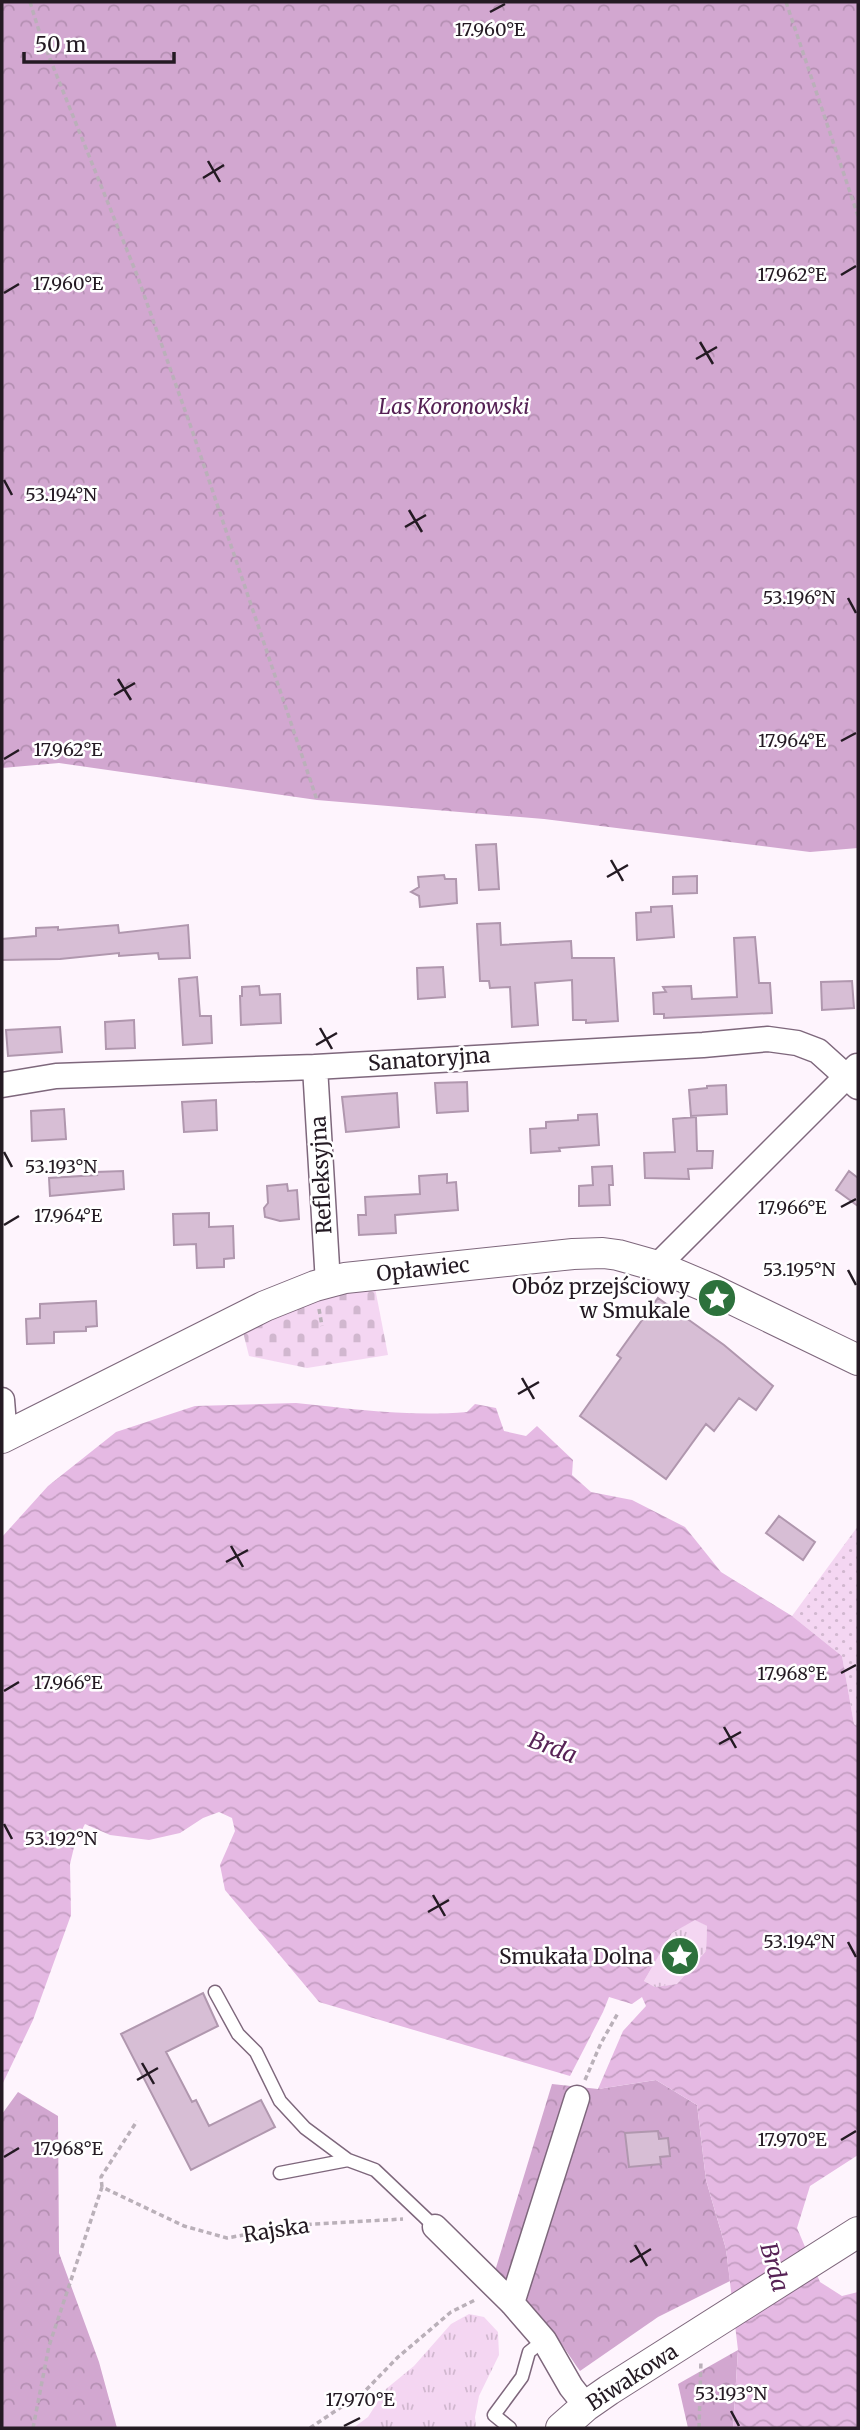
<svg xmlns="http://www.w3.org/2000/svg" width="860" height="2430" font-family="Merriweather,serif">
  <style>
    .grass { fill: url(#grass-tufts) }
    .forest { fill: url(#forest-crowns) }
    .cemetery { fill: url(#cemetery-stones) }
    .park { fill: url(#park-dots) }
    .water { fill: url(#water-waves); fill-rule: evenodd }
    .building { fill: #d7bed5; stroke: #b097ae; stroke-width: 2 }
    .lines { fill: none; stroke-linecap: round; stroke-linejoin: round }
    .service-casing { stroke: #7e677c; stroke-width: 15 }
    .minor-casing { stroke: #7e677c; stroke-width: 27 }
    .tertiary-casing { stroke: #7e677c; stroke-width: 32 }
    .path { stroke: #bab0b9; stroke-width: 3.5; stroke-dasharray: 5 3.5; stroke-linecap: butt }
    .service { stroke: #fff; stroke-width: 12 }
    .minor { stroke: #fff; stroke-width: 24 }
    .tertiary { stroke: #fff; stroke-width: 30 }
    .ticks { fill: none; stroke: #241a23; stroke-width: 2.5 }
    .labels { text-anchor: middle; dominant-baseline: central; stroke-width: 5; stroke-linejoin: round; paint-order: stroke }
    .park-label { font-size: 21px; font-style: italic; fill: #552154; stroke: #fff }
    .street-label { font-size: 21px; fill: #241a23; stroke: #fff }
    .poi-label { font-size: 21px; fill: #241a23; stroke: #fff; text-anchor: end }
    .water-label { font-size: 23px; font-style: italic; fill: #572356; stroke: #fff }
    .ticks-label { font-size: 18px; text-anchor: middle; fill: #241a23; stroke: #fff; stroke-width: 5; stroke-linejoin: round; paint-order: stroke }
  </style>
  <defs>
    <pattern id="grass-tufts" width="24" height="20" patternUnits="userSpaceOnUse" patternTransform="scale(1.75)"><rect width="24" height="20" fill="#f4d6f2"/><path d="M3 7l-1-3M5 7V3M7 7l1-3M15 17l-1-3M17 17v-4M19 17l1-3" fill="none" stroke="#d1b7cf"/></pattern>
    <pattern id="forest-crowns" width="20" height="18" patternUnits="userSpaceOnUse" patternTransform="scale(1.75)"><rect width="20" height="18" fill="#d2a7d0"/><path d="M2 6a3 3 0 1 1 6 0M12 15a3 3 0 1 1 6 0" fill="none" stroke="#b48fb2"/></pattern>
    <pattern id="cemetery-stones" width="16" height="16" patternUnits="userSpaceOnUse" patternTransform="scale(1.75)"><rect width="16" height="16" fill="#f4d6f2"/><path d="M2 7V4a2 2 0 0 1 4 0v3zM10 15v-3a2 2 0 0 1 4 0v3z" fill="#d1b7cf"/></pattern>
    <pattern id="park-dots" width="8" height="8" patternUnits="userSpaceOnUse" patternTransform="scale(1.75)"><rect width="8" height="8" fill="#f4d6f2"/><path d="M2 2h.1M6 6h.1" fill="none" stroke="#d1b7cf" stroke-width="1.8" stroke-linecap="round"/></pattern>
    <pattern id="water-waves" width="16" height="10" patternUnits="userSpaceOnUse" patternTransform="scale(1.75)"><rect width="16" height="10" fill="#e5b9e3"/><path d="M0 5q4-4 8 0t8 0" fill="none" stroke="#c49ec2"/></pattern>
  </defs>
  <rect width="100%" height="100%" fill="#fef4fd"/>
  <!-- grass -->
  <path class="grass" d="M695,1919L707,1926L706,1951L677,1984L655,1987L644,1981L672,1933Z
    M469,2314L484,2317L498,2332L499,2355L479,2396L475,2417L476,2428H353L368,2417L386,2389L414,2366L451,2324Z"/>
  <!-- forest -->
  <path class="forest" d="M2,2H858V848L810,852L544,819L317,800L59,763L2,768Z
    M656,2080L697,2105L706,2180L726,2249L730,2281L658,2317L580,2371C552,2330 534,2303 495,2271L552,2084L598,2089Z
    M18,2092L58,2116L59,2253L99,2362L117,2428H2V2114Z
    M738,2350L733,2428H688L678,2384Z"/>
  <!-- cemetery -->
  <path class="cemetery" d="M375,1288L388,1355L307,1368L249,1356L242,1328L312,1298Z"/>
  <!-- park -->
  <path class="park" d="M858,1526V1727L854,1724L842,1656L792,1616Z"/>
  <!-- water -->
  <path class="water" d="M296,1403C354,1409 409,1417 467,1412L475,1404L496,1408L504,1431L526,1436L537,1426L573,1460L572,1475L591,1492L632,1500L685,1527L721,1572L792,1616L842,1656L854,1724L858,1727V2155L810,2186L797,2228L820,2282L842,2296L858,2292V2428H733L738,2350L726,2249L706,2180L697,2105L656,2080L598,2089L623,2031L646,2006L642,1997L632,2004L609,1997L603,2012L570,2076L319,2002L225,1890L220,1865L235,1831L232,1818L219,1812L203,1818L180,1833L149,1840L110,1835L85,1824L75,1843L70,1864L71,1915L33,2020L2,2085V1537L48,1486L116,1432L195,1406ZM695,1920L707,1926L706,1951L677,1984L655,1987L644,1981L672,1933Z"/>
  <!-- building -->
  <path class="building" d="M496,844L499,889L479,890L476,845Z
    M444,875L445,879H456L457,903L420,907L419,896L411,892L419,887L418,877Z
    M697,876V893L673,894V877Z
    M672,906L674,937L637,940L636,913L651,912V907Z
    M500,923L501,945L571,941L572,958H614L618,1021L586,1023V1020H573L572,980L535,983L538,1025L512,1027L510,987L490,988L489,981H480L477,924Z
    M118,925L119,933L188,925L190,958L159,959L158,953L119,956V953L60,959L2,960V939L36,936V928L58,927V930Z
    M755,937L759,983H770L772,1013L664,1018V1014H654L653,993L666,992L663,987L691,986L692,999L737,997L734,938Z
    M443,967L445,997L418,999L417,968Z
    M197,977L200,1016H211L212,1043L183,1045L179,979Z
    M852,981L854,1008L822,1010L821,982Z
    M259,986L260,995L280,994L281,1023L241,1025L240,996H242V987Z
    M134,1020L135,1048L106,1049L105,1022Z
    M60,1027L62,1052L8,1056L6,1030Z
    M467,1082L468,1111L437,1113L435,1083Z
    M726,1085L727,1114L691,1116L689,1090L707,1088V1086Z
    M397,1093L399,1127L346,1132L342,1097Z
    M216,1100L217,1130L184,1132L182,1102Z
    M64,1109L66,1139L32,1141L31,1111Z
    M597,1114L599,1145L559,1148L560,1151L531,1153L530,1129L546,1128V1122L578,1120V1115Z
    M696,1117L697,1151H713L712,1168L688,1169L689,1179L645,1178L644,1153L675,1152L673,1119Z
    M612,1166L613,1185H609L610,1205L579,1206V1186L593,1185L592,1167Z
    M123,1171L124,1189L50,1196L49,1178L97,1175L96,1172Z
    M849,1171L858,1178V1206L836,1190Z
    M447,1174V1183L456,1182L458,1210L395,1215L396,1233L359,1235L358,1215H366L365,1197L420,1194L419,1176Z
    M287,1184L288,1191L297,1190L299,1219L280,1221L265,1217L264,1208L268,1203L267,1186Z
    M209,1213V1227L233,1226L234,1258L224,1259V1267L197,1268L196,1244L174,1245L173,1214Z
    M658,1298L724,1345L773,1386L756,1410L739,1398L714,1431L706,1424L666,1479L580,1416L621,1358L617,1355Z
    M96,1301L97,1326L86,1327V1331L54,1332V1343L27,1344L26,1319L40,1318V1304Z
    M779,1516L815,1542L803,1560L766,1533Z
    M203,1993L218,2026L166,2052L192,2102L196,2100L209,2126L261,2100L275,2127L191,2170L121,2034Z
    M658,2131L659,2139L668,2138L670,2156L660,2157L661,2164L629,2167L625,2133Z"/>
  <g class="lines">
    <!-- service casing -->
    <g class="service-casing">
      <path id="service" d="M215,1992L238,2034L256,2052L280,2101L305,2128L348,2160
        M280,2173L348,2160L375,2170L435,2227
        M510,2428L494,2415L522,2377L529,2352L544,2340"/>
    </g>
    <!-- minor casing -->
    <g class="minor-casing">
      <path id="minor" d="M315,1067L328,1283
        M2,1085L56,1076L315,1067L703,1045L768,1039L797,1043L818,1051L858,1087
        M657,1266L857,1066
        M2,1400L5,1437
        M435,2227L512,2303L544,2340L571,2387L586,2406
        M512,2303L577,2098"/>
    </g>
    <!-- tertiary casing -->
    <g class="tertiary-casing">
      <path id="tertiary" d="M2,1438L265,1306L315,1286L345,1278L573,1254L603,1253L618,1255L657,1266L709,1288L858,1360
        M561,2428L586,2406L609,2390L858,2232"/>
    </g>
    <!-- path -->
    <path class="path" d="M30,2L40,34L137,275L193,433L317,800
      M786,2L858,216
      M319,1309L322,1326
      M585,2080L601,2043L618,2013
      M102,2187L101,2177L137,2121
      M33,2428L49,2346L102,2187L184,2226L227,2238L298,2225L403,2219
      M310,2428L365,2391L398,2357L451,2312L477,2299
      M699,2428L701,2360"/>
    <!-- service -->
    <use href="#service" class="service"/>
    <!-- minor -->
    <use href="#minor" class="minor"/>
    <!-- tertiary -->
    <use href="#tertiary" class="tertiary"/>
  </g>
  <!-- ticks -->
  <path class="ticks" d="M490,12L505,4M208,161L220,182M203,178L224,165M841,275L856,266M4,293L19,284M700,342L713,364M696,359L717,347M4,480L12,495M409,510L422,532M405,527L426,515M848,598L856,613M118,679L131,700M114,695L135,683M841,741L856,733M4,759L19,750M611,860L623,881M607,877L628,865M320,1028L332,1049M316,1045L337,1033M4,1152L12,1167M841,1207L856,1199M4,1225L19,1216M848,1270L856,1285M522,1378L534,1399M518,1394L539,1382M231,1546L243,1567M226,1562L248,1550M841,1673L856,1665M4,1691L19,1682M724,1727L736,1748M719,1744L741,1732M4,1824L12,1839M433,1895L445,1916M428,1912L449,1900M848,1942L856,1957M142,2063L154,2084M137,2080L158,2068M841,2140L856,2131M4,2157L19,2148M635,2245L647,2266M630,2262L651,2249M731,2411L739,2426M344,2426L360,2418"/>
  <!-- icons -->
  <defs>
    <g id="sight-disc" transform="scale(2.0125)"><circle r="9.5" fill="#2d713c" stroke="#fff"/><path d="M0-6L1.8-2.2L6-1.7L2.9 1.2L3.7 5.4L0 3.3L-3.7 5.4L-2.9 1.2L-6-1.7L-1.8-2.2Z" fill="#fff"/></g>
  </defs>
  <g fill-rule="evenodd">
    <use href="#sight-disc" x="717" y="1298"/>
    <use href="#sight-disc" x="680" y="1956"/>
  </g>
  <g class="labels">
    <!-- park labels -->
    <g class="park-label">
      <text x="454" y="406">Las Koronowski</text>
    </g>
    <!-- street labels -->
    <g class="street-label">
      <text transform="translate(429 1059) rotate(-4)">Sanatoryjna</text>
      <text transform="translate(321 1175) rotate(-93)">Refleksyjna</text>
      <text transform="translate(423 1269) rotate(-6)">Opławiec</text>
      <text transform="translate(276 2230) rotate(-9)">Rajska</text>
      <text transform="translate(632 2377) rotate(-33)">Biwakowa</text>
    </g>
    <!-- poi labels -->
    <g class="poi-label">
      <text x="690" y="1286">Obóz przejściowy<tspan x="690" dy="24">w Smukale</tspan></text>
      <text x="653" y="1956">Smukała Dolna</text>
    </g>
    <!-- water labels -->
    <g class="water-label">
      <text transform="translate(553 1747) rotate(21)">Brda</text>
      <text transform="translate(775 2267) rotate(74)">Brda</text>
    </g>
  </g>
  <g class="ticks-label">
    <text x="490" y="36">17.960°E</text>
    <text x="792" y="281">17.962°E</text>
    <text x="68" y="290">17.960°E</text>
    <text x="61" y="501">53.194°N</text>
    <text x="799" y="604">53.196°N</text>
    <text x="792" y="747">17.964°E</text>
    <text x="68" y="756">17.962°E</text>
    <text x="61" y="1173">53.193°N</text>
    <text x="792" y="1214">17.966°E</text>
    <text x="68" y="1222">17.964°E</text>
    <text x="799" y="1276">53.195°N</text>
    <text x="792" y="1680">17.968°E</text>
    <text x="68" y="1689">17.966°E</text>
    <text x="61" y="1845">53.192°N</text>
    <text x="799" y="1948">53.194°N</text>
    <text x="792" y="2146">17.970°E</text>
    <text x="68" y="2155">17.968°E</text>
    <text x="731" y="2400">53.193°N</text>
    <text x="360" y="2406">17.970°E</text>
  </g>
  <!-- border -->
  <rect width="860" height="2430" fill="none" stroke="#241a23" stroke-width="7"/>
  <!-- scale -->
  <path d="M24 52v10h150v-10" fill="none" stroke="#241a23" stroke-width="3.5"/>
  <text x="35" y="52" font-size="21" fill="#241a23" stroke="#ffffff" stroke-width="5" paint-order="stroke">50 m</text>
</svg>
